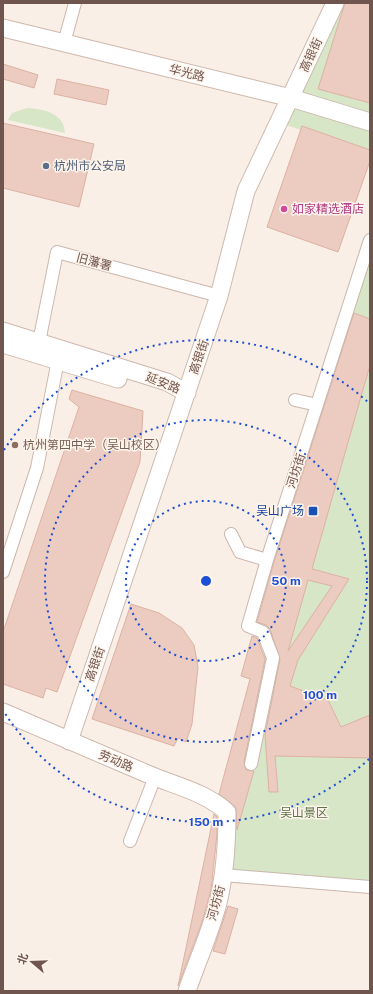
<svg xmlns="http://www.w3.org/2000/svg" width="373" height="994" font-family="'Public Sans','Noto Sans SC',sans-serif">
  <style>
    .green { fill: #d7e6c6 }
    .building { fill: #ecccc0; stroke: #ddb1a3; fill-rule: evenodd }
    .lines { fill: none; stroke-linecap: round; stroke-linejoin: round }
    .street-casing { stroke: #cab7ad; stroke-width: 14 }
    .secondary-casing { stroke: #ceb8ae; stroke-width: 19 }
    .street { stroke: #fff; stroke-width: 12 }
    .secondary { stroke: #fff; stroke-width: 17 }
    .ring { fill: none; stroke: #1d4ed8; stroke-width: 2; stroke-dasharray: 2 4 }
    .service-dot { fill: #5c6f8a; stroke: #fdf4ec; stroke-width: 1.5 }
    .hotel-dot { fill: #d1479c; stroke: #fdf4ec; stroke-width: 1.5 }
    .education-dot { fill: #8d6e63; stroke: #fdf4ec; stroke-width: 1.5 }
    .transit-dot { fill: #1a4fb4; stroke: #fdf4ec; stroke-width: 1.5 }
    .labels { text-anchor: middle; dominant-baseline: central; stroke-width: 3; stroke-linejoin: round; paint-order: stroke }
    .street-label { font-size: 12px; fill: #70554e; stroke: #fdf4ec }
    .service-label { font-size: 12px; fill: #4e5e75; stroke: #fdf4ec; text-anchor: start }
    .hotel-label { font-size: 12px; fill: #b23c85; stroke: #fdf4ec; text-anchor: start }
    .education-label { font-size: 12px; fill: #785e54; stroke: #fdf4ec; text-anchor: start }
    .transit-label { font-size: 12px; fill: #164399; stroke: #fdf4ec; text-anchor: end }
    .park-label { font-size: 12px; fill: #5a7447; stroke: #fdf4ec }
    .centre { fill: #1d4ed8; stroke: #fdf4ec; stroke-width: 2 }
    .ring-label { font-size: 12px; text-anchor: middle; font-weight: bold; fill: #1d4ed8; stroke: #fdf4ec; stroke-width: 3; stroke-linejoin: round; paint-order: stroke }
  </style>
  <rect width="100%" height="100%" fill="#faefe6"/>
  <!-- green -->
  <path class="green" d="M328,3H370V153L286,125Z
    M27,108C44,109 64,113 65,133L8,120L12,113Z
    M370,249V884L239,878L230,864L254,694Z"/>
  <!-- building -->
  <path class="building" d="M345,3H370V103L318,89Z
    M3,64L38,75L34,88L3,79Z
    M57,79L109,90L106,105L54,94Z
    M3,123L94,144L79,207L3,188Z
    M302,126L370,150V161L338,252L267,227Z
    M354,313L370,319V365L312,569L349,579L298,660L290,686L328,700L341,727L370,715V758L275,756L278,792H269L265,735L280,659L270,629L266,625L257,622L274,562ZM308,580L332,586L288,651Z
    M72,390L143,411L140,462L57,692L46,688L43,698L3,684V632L79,407L69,399Z
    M131,604L159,613L182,628L194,645L198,667L192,724L186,742L178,738L174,746L92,719Z
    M252,636L257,638L265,659L244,762L246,770L254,771L237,830L236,807L219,794L250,679L241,676Z
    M214,814L217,817V834L211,890L202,922L178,986Z
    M228,906L238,909L225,954L213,951Z"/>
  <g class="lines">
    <!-- street casing -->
    <g class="street-casing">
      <path id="street" d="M64,43L75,3
        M39,342L57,252L219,296
        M295,400L313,404
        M231,534L240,552L267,560
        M3,572L37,468L58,360
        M251,764L273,658L263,632L248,626L267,560L370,240
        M130,841L155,777
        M223,875L370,887"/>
    </g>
    <!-- secondary casing -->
    <g class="secondary-casing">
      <path id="secondary" d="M3,28L291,98L370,122
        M3,331L167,382L187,393
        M3,344L118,379
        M3,712C52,733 101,754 150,775C176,786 205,792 227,812C227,842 225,874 218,903C210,933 197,962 187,991
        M69,741L219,296L246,191L335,3"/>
    </g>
    <!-- street -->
    <use href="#street" class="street"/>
    <!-- secondary -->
    <use href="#secondary" class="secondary"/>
  </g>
  <!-- distance rings -->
  <g class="ring">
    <circle cx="206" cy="581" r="80"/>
    <circle cx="206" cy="581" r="161"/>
    <path d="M369 759A241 241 0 0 1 4 712M4 450A241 241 0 0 1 369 403"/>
  </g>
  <!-- markers -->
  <circle class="service-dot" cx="46" cy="166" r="4"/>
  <circle class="hotel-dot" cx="284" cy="209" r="4"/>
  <circle class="education-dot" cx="15" cy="445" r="4"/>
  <rect class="transit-dot" x="308" y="506" width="10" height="10" rx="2"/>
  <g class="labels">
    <!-- street labels -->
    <g class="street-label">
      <text transform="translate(311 55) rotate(-65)">高银街</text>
      <text transform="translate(187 73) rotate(14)">华光路</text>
      <text transform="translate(94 262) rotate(15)">旧藩署</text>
      <text transform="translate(199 357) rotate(-71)">高银街</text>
      <text transform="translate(163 383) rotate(22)">延安路</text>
      <text transform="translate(296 471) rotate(-72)">河坊街</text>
      <text transform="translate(95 664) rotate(-71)">高银街</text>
      <text transform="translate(116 761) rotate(23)">劳动路</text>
      <text transform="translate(216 903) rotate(-75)">河坊街</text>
    </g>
    <!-- service labels -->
    <g class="service-label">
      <text x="54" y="166">杭州市公安局</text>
    </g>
    <!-- hotel labels -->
    <g class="hotel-label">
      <text x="292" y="209">如家精选酒店</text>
    </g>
    <!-- education labels -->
    <g class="education-label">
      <text x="23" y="445">杭州第四中学（吴山校区）</text>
    </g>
    <!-- transit labels -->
    <g class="transit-label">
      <text x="304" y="511">吴山广场</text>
    </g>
    <!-- park labels -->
    <g class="park-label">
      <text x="304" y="813">吴山景区</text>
    </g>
  </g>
  <circle cx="206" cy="581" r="6" class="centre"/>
  <g class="ring-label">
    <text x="286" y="585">50 m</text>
    <text x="320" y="699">100 m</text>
    <text x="206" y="826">150 m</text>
  </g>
  <!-- border -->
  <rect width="373" height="994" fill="none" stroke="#70554e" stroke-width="8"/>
  <!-- north arrow -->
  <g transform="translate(32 962) rotate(289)" stroke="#fdf4ec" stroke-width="3" paint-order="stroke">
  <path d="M0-3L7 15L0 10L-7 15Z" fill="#70554e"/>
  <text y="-6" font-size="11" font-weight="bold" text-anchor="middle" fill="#70554e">北</text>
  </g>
</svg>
